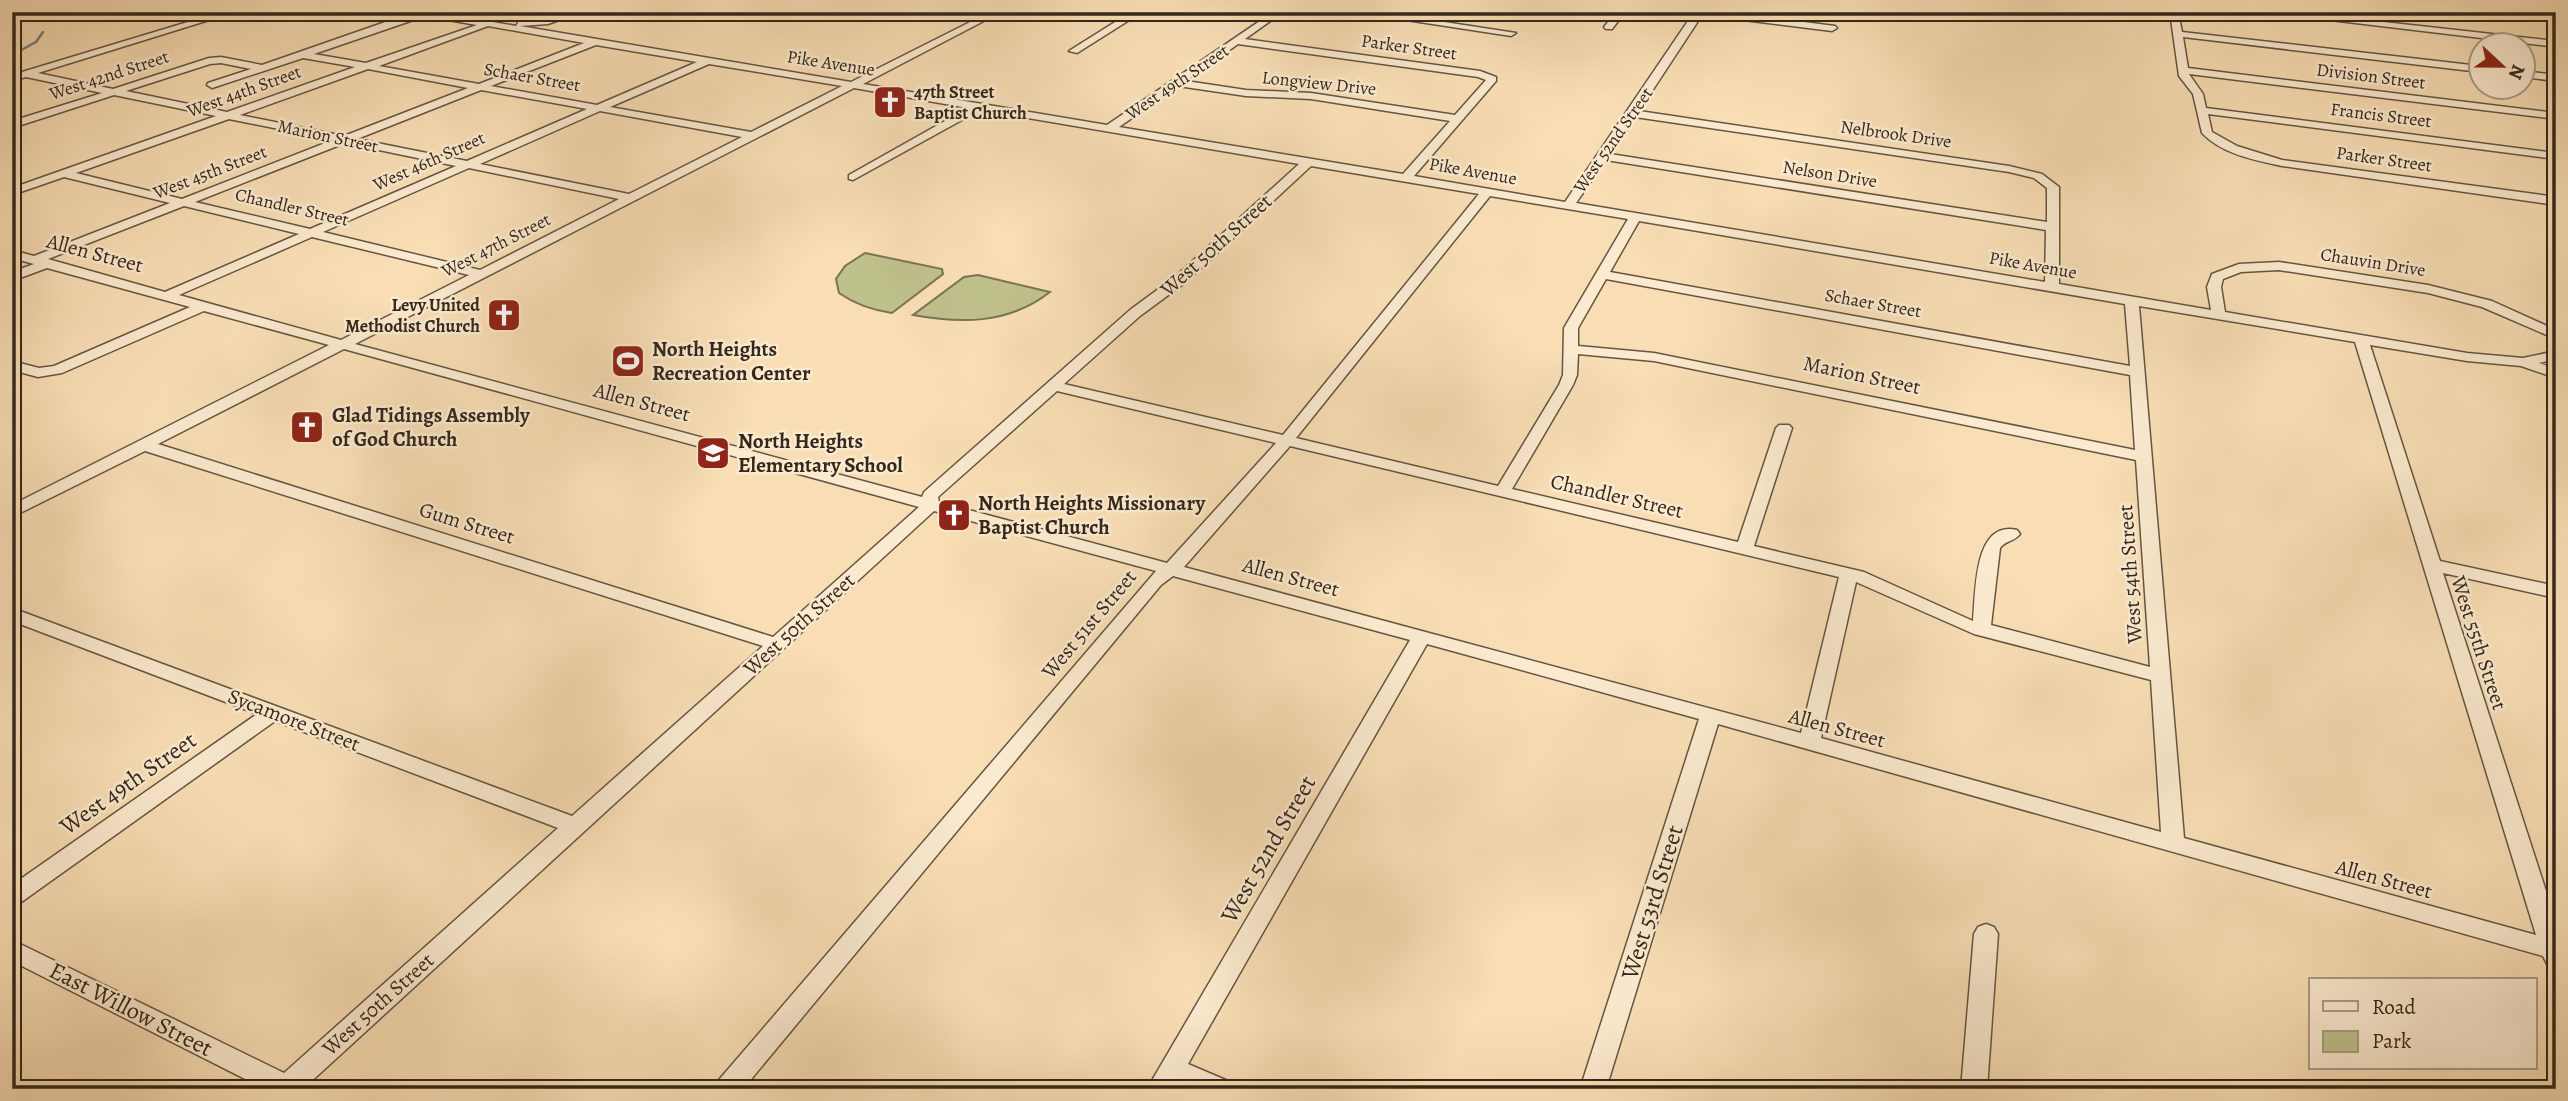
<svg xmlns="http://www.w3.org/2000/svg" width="2568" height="1101" font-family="Alegreya,serif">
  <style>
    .green { fill: #bfc18c; stroke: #7a7454; stroke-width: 2 }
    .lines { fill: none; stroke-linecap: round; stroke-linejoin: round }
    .stream { stroke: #777f7a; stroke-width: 2.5 }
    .minor-casing { stroke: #655542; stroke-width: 3 }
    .minor { fill: #fbeacf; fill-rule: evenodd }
    .labels { text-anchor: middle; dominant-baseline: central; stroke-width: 5; stroke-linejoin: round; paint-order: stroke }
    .far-street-label { font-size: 18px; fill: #34271b; stroke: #fbeacf }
    .far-poi-label { font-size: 18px; font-weight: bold; fill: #34271b; stroke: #fbeacf; text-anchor: start }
    .street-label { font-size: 21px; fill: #34271b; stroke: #fbeacf }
    .poi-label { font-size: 21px; font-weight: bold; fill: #34271b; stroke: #fbeacf; text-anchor: start }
    .near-street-label { font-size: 24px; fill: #34271b; stroke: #fbeacf }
  </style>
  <rect width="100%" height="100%" fill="#f9deb5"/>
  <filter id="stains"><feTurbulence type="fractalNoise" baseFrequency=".00286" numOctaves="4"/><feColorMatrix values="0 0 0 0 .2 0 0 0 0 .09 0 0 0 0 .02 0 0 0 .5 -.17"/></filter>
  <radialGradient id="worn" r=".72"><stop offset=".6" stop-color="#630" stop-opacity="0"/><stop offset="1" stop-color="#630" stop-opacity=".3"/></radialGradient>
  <!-- green -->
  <path class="green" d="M865,253L942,269L943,274L892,313C872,310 856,305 839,293L836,279L845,266Z
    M978,275L1050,292C1009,324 962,324 913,315L964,277Z"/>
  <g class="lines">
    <!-- stream -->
    <path class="stream" d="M12,55L36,42L43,32"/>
    <!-- minor casing -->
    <g class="minor-casing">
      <path id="minor" d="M221,12H235L38,73L113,89L209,58L221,57L262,65L414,12H435L516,26L519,21L581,12L548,24L520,26L851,82L990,12H1001L863,84L1107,125L1273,12H1283L1245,39L1480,71L1496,77V81L1414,176L1565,202L1694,12H1724L1835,26L1837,28L1832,31L1702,15L1639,111L2009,166L2042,174L2059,187V284L2211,310L2207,287L2212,274L2239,264L2279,262L2428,285L2492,301L2556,330V339L2482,307L2428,293L2279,270L2241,272L2223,279L2221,287L2225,312L2467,353L2523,358L2556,351V359L2539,363L2556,369V378L2521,366L2467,361L2370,345L2440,561L2556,586V598L2443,573L2556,922V967L2547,964L2543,956L1718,724L1606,1089H1580L1699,719L1427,644L1188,1064L1228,1081L1232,1089H1190L1177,1083L1174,1089H1147L1410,640L1173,576L1161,585L743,1089H714L718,1081L1156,571L934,511L303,1089H265L12,961V940L284,1073L558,828L275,721L20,903L12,906V885L257,714L12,621V608L572,816L763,646L145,451L12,517V505L329,345L204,311L62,373L38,377L12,370V361L39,368L54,366L190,307L47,268L12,281V272L34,264L12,258V250L34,256L170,203L64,177L12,195V188L216,116L114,95L12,128V121L102,93L26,77L12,81V75ZM425,16L477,25L366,63L314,54ZM488,26L584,43L479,84L379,66ZM1238,44L1478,77L1486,80L1455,115L1311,93L1246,90L1186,81ZM596,45L697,62L597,105L491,86ZM303,58L355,67L227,112L126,91L210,64L221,63L251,69L208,83L207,85L212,88ZM709,64L842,86L751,132L610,107ZM368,69L468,88L344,136L240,115ZM1178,86L1246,96L1311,99L1450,121L1403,174L1119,127ZM854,88L968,108L849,175V179L853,180L980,110L1299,164L1176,276L1130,310L924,492L922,497L355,344ZM481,90L587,109L467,161L357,139ZM600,111L742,137L629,194L480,164ZM1635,117L2009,172L2034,178L2047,188V222L1610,154ZM229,119L333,140L182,199L76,173ZM345,143L456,166L310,229L195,202ZM1606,160L2046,230L2045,282L1576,203ZM1311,166L1479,194L1283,435L1064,384L1140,316L1186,282ZM469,168L619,199L480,270L323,232ZM1490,196L1628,219L1564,328L1563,375L1559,385L1498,486L1296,438ZM184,206L299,234L165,292L48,259ZM1639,221L2125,304L2130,366L1610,272ZM312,237L469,275L341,340L179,295ZM1606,279L2130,375L2135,450L1654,353L1578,346V328ZM2139,306L2355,342L2536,935L2184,838ZM344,349L919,507L773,637L158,444ZM1578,354L1654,361L2136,460L2150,667L1991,625L2000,548C2005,541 2015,541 2020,534L2017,530C1973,520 1976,593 1973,621L1864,572L1754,546L1792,428L1789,425H1779L1776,428L1738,542L1512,489L1573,385L1577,375ZM1057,391L1276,443L1167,563L939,502L938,497ZM1290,446L1839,577L1801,733L1184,567ZM1856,582L1974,634L2151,680L2161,832L1821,738Z
        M1131,12H1142L1077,53L1069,51Z
        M1354,12H1379L1516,33L1511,36Z
        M1616,12H1625L1612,29H1606L1604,27Z
        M2170,12H2178L2182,32L2480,66V72L2183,37L2188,68L2556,113V119L2189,74L2203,94L2206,108L2556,153V159L2208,114L2212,132L2237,146L2282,160L2556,197V205L2282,166C2254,160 2222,154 2202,133L2193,94L2179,76Z
        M2262,12H2293L2556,41V47Z
        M2551,12H2556V15L2552,14Z
        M2522,71L2556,75V81L2522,77Z
        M1986,924L1994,927L1998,934L1987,1089H1961L1974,934L1978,927Z"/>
    </g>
    <!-- minor -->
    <use href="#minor" class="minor"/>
  </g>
  <!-- icons -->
  <defs>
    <g id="church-square" transform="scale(1.75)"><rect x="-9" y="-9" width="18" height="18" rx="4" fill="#8f2418" stroke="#fbeacf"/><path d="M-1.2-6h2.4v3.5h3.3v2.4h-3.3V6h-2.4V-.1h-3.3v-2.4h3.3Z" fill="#fff"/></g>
    <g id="stadium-square" transform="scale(1.75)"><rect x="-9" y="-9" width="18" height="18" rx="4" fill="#8f2418" stroke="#fbeacf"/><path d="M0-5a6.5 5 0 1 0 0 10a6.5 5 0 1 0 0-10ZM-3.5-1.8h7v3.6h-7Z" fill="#fff"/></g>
    <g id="school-square" transform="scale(1.75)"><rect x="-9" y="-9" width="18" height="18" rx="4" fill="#8f2418" stroke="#fbeacf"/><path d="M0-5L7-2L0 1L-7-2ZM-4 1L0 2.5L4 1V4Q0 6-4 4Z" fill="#fff"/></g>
  </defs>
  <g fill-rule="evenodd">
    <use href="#church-square" x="890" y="102"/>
    <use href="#church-square" x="504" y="315"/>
    <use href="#stadium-square" x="628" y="361"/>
    <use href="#church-square" x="307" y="427"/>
    <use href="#school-square" x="713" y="453"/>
    <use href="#church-square" x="954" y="515"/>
  </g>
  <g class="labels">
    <!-- far-street labels -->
    <g class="far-street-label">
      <text transform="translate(1409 47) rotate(8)">Parker Street</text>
      <text transform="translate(831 63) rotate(9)">Pike Avenue</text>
      <text transform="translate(109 75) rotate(-18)">West 42nd Street</text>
      <text transform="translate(2371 76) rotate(7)">Division Street</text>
      <text transform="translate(532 77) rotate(10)">Schaer Street</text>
      <text transform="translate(1177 82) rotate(-34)">West 49th Street</text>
      <text transform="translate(1319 83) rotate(6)">Longview Drive</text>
      <text transform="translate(244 91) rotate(-20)">West 44th Street</text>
      <text transform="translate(2381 115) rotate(7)">Francis Street</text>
      <text transform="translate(1896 134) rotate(8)">Nelbrook Drive</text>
      <text transform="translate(328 136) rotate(12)">Marion Street</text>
      <text transform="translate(1613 140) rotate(-55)">West 52nd Street</text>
      <text transform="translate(2384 159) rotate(8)">Parker Street</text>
      <text transform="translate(429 161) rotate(-24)">West 46th Street</text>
      <text transform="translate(1473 171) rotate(10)">Pike Avenue</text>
      <text transform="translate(210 172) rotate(-21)">West 45th Street</text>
      <text transform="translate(1830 174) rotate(9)">Nelson Drive</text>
      <text transform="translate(292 207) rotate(13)">Chandler Street</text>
      <text transform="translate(496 245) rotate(-27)">West 47th Street</text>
      <text transform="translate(2373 262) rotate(9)">Chauvin Drive</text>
      <text transform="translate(2033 265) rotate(10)">Pike Avenue</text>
      <text transform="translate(1873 303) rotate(10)">Schaer Street</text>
    </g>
    <!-- far-poi labels -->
    <g class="far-poi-label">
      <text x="914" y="92">47th Street<tspan x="914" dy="21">Baptist Church</tspan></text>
      <text x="480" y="305" text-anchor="end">Levy United<tspan x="480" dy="21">Methodist Church</tspan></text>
    </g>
    <!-- street labels -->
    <g class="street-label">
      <text transform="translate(1216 245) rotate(-42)">West 50th Street</text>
      <text transform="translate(95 253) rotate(15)">Allen Street</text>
      <text transform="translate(1862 375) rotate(12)">Marion Street</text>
      <text transform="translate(642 402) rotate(15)">Allen Street</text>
      <text transform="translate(1617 496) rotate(13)">Chandler Street</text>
      <text transform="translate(467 523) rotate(17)">Gum Street</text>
      <text transform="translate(2130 574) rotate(-94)">West 54th Street</text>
      <text transform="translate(1291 577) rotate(15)">Allen Street</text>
      <text transform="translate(799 624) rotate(-42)">West 50th Street</text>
      <text transform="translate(1089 624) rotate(-50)">West 51st Street</text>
      <text transform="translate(2479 643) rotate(72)">West 55th Street</text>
      <text transform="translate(294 720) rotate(21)">Sycamore Street</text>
      <text transform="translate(1837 728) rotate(15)">Allen Street</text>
      <text transform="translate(2384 879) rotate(15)">Allen Street</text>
      <text transform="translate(378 1004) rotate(-42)">West 50th Street</text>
    </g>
    <!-- poi labels -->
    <g class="poi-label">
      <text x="652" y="349">North Heights<tspan x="652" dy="24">Recreation Center</tspan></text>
      <text x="332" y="415">Glad Tidings Assembly<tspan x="332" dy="24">of God Church</tspan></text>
      <text x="738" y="441">North Heights<tspan x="738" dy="24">Elementary School</tspan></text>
      <text x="978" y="503">North Heights Missionary<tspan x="978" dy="24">Baptist Church</tspan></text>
    </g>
    <!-- near-street labels -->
    <g class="near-street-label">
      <text transform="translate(128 783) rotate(-35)">West 49th Street</text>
      <text transform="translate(1268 849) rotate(-60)">West 52nd Street</text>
      <text transform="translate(1652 902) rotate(-73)">West 53rd Street</text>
      <text transform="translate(131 1009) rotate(27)">East Willow Street</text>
    </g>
  </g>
  <!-- margin -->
  <rect width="2568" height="1101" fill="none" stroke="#f9deb5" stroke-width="42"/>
  <rect x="14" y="14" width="2540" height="1073" fill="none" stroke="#34271b" stroke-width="3.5"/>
  <rect x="21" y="21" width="2526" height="1059" fill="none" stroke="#34271b" stroke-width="2"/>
  <!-- legend -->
  <rect x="2309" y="978" width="228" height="91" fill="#fbeacf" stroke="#ab9c87" stroke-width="2"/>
  <rect x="2323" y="1001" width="35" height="10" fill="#fbeacf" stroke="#ab9c87" stroke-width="2"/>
  <text x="2372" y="1014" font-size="21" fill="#34271b">Road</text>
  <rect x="2323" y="1031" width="35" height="21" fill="#bfc18c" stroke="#ab9c87" stroke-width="2"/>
  <text x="2372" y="1048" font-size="21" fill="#34271b">Park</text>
  <!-- north arrow -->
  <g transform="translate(2502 66) rotate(112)"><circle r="33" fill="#fbeacf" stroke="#ab9c87" stroke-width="2"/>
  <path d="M0-5L12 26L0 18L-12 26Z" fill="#8f2418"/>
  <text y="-10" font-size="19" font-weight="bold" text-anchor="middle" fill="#34271b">N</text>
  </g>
  <rect width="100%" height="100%" filter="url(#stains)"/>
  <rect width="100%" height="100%" fill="url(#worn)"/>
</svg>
